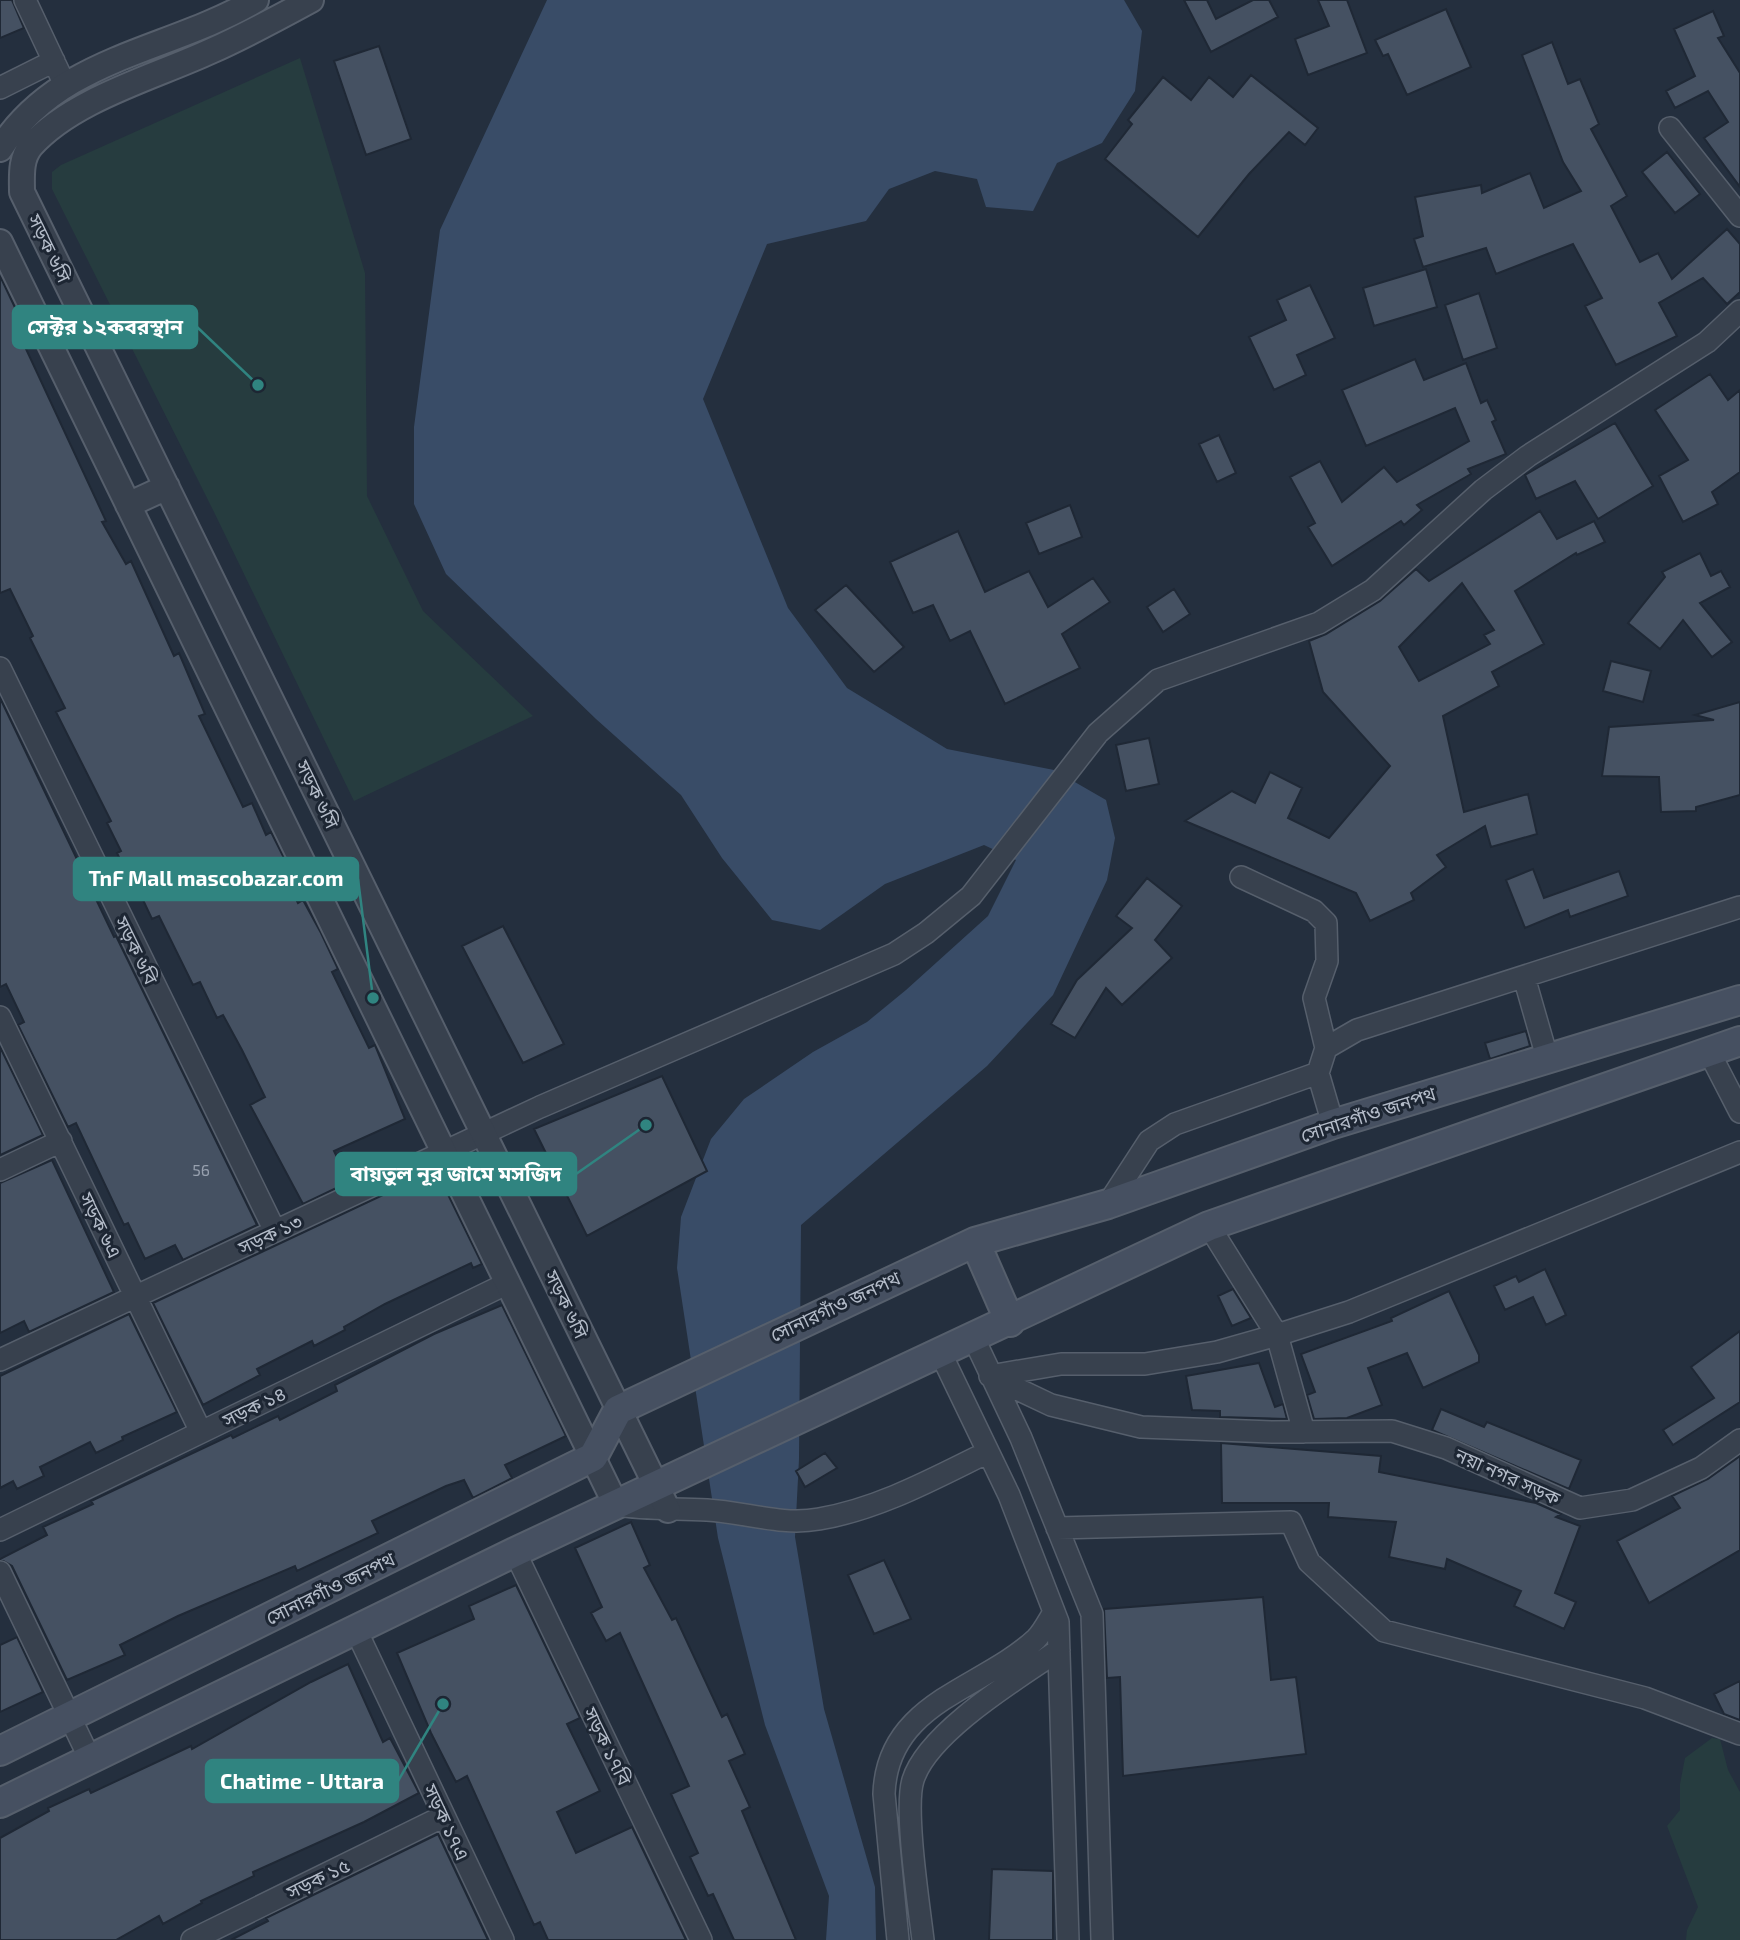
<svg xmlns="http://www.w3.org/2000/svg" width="1740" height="1940" font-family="'Exo 2','Noto Sans Bengali',sans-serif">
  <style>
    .green { fill: #263c3f }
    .water { fill: #394c67 }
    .building { fill: #455162; stroke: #1f2835; stroke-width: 2; fill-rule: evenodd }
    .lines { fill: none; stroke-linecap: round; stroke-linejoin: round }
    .minor-casing { stroke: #565f6c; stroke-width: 24 }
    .tertiary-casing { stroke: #565f6c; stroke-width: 28 }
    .secondary-casing { stroke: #565f6c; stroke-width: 32 }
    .minor { stroke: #38414e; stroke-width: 21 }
    .tertiary { stroke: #38414e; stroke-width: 24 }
    .secondary { stroke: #465061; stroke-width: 28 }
    .labels { text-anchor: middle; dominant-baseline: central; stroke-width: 6; stroke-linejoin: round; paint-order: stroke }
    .number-label { font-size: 16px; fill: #98a1af }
    .street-label { font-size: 19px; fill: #b4bcc9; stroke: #1d2633 }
    .leader { fill: none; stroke: #308480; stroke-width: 2.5 }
    .callout-dot { fill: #308480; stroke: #1d2633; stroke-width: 2.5 }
    .callout { fill: #308480; stroke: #308480; stroke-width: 2.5 }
    .callout-label { font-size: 21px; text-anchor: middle; font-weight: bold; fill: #fff }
  </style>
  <rect width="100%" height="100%" fill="#242f3e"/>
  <!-- green -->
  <path class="green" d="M300,58L365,273L367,496L423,611L533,716L354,801L214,512L52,189V172L61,165Z
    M1712,1738L1720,1739L1728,1770L1740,1792V1940H1686L1687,1930L1698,1907L1667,1826L1680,1810V1784L1685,1758Z"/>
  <!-- water -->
  <path class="water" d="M547,0H1124L1142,31L1135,91L1102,143L1057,163L1033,211L986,207L977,179L935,171L889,189L866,221L767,244L703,399L788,608L847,688L947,749L1054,770L1106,800L1115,838L1107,880L1053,995L987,1066L801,1225L799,1459L795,1537L824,1709L875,1887L876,1940H826L829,1896L765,1725L718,1538L677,1268L681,1217L711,1139L744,1099L813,1052L867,1022L906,990L988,916L1016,860L984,845L885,884L820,930L772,920L722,858L681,795L596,719L446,574L414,504V427L440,230Z"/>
  <!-- building -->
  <path class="building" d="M0,0H12L24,28L0,38Z
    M1184,0H1207L1216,19L1253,0H1269L1278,17L1211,52Z
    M1318,0H1347L1367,53L1308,75L1295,39L1329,26Z
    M1446,9L1471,67L1407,95L1388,54L1383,56L1375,40Z
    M1713,11L1724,36L1718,38L1740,73V187L1704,138L1728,122L1708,91L1675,108L1666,91L1695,76L1674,29Z
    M1552,42L1568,84L1580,79L1599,124L1591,129L1627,196L1611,206L1640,262L1658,253L1672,279L1727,229L1740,244V292L1727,304L1703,278L1659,303L1677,336L1616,365L1585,306L1602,298L1573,244L1496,274L1486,248L1423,267L1414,239L1423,236L1415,197L1481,185L1482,193L1530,173L1544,208L1581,191L1563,162L1522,55Z
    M379,46L411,139L366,155L334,61Z
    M1251,75L1318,128L1305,145L1289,132L1249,174L1198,237L1105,159L1132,124L1128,120L1163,77L1191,100L1209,77L1233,97Z
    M1667,152L1700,194L1675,213L1642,172Z
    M1426,269L1437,307L1374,326L1363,288Z
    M0,276L27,333L20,336L106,521L102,522L126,564L131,561L174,656L179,653L205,714L199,716L243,807L252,803L266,835L271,832L285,860L278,863L298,903L303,900L321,933L338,969L332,972L369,1048L375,1045L405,1119L334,1151L349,1182L303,1204L250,1105L265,1097L242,1050L223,1015L217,1018L200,982L193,985L159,916L152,919L135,883L132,885L117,853L121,851L107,823L111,821L56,712L65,708L30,638L33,636L10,589L0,593Z
    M1310,285L1335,338L1297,355L1306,375L1274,390L1249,337L1286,320L1277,300Z
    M1479,293L1497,348L1463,360L1445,305Z
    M1415,359L1424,380L1466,363L1481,403L1487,400L1496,420L1492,422L1506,454L1468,469L1471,474L1417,505L1422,510L1404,525L1401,521L1332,566L1308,527L1315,523L1290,477L1320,461L1342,502L1384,467L1397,482L1469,441L1455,408L1366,446L1342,390Z
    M1710,374L1728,400L1740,390V472L1712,492L1718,504L1683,522L1659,476L1688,460L1655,410Z
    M1615,423L1653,486L1598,519L1575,481L1536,499L1525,475Z
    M1219,435L1236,473L1217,482L1199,444Z
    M1070,505L1082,537L1039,554L1026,523Z
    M1540,511L1557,539L1594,521L1605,542L1577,555L1576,553L1515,591L1544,644L1492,672L1499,686L1443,716L1464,812L1528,794L1537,834L1491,847L1485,826L1437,855L1446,867L1411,893L1414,900L1370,921L1356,893L1185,821L1232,791L1255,803L1270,772L1302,788L1288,818L1329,838L1390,766L1323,692L1309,641L1326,634L1380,601L1416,569L1429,581ZM1462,583L1494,630L1484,635L1490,644L1419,681L1399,647Z
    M958,531L985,592L1029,571L1048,607L1093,578L1110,602L1062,634L1080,668L1005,704L970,631L950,641L933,605L913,613L890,562Z
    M1700,553L1711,576L1721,571L1730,587L1700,603L1732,642L1712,657L1683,620L1660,649L1628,623L1665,577L1662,572Z
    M846,585L904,647L874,672L815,610Z
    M1174,589L1190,614L1163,632L1147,607Z
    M1611,661L1651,671L1643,702L1603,691Z
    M0,698L114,937L116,936L257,1225L183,1260L175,1245L145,1259L128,1223L124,1225L76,1123L68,1127L18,1025L24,1022L6,984L0,987Z
    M1740,702V795L1696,807V811L1661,812L1659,777L1602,776L1609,727L1714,720L1695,715Z
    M1149,738L1159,784L1126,791L1116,745Z
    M1533,869L1544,898L1619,871L1628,896L1570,917L1568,910L1525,928L1506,880Z
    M1147,878L1182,906L1155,940L1172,958L1122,1005L1106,988L1075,1038L1051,1024L1077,980L1132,928L1116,916Z
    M503,926L564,1044L523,1063L462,946Z
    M1526,1031L1530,1046L1490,1059L1485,1043Z
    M0,1047L43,1135L0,1155Z
    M662,1076L707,1171L587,1236L534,1129Z
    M52,1160L114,1292L29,1332L24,1321L0,1333V1183Z
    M436,1170L482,1264L473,1268L471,1263L385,1304L344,1327L345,1330L314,1346L312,1341L257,1369L260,1375L203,1405L153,1303Z
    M1545,1269L1566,1315L1546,1325L1533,1297L1505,1310L1494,1286L1516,1276L1519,1282Z
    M1233,1289L1251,1318L1232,1326L1218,1296Z
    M1449,1291L1479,1355V1362L1423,1388L1407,1353L1368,1368L1382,1405L1347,1418L1314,1419L1307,1395L1315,1392L1301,1354L1392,1321L1391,1318Z
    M502,1305L566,1436L505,1465L512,1478L473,1498L464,1480L446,1486L372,1521L378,1533L297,1571L295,1566L178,1616L120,1645L125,1655L67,1680L12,1566L0,1559L47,1535L43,1527L93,1504L91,1501L231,1435L233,1438L278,1416L280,1420L337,1391L335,1385L434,1334Z
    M129,1314L177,1412L122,1437L123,1440L96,1453L90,1442L40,1467L44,1476L17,1489L13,1481L0,1488V1376Z
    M1740,1331V1402L1673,1445L1663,1430L1714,1398L1691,1367Z
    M1259,1363L1275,1407L1283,1404L1287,1419L1220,1417V1411L1192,1410L1186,1376Z
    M1441,1409L1484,1427L1487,1422L1581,1460L1569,1489L1432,1430Z
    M1221,1443L1381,1456L1379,1472L1536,1503L1561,1514L1556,1517L1580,1526L1555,1593L1576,1602L1564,1629L1514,1606L1521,1591L1447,1559L1445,1569L1389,1557L1396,1522L1328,1517L1329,1503H1222Z
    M825,1453L837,1468L805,1487L796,1471Z
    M1740,1456V1550L1649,1603L1617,1541L1680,1508L1672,1496L1708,1479Z
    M631,1522L650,1565L644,1568L672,1620L676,1618L722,1717L727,1714L745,1754L729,1761L750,1807L742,1811L796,1940H734L713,1894L708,1896L690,1857L698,1853L671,1794L689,1786L669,1741L620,1633L606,1641L591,1613L602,1607L575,1548Z
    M884,1560L911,1619L874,1634L848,1575Z
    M516,1585L580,1718L567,1724L600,1791L557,1812L576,1853L632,1827L686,1940H548L540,1922L534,1925L467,1776L456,1782L431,1733L397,1653L474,1619L469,1606Z
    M1263,1597L1271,1680L1296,1677L1306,1754L1123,1776L1120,1677L1107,1678L1104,1609Z
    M17,1637L43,1692L0,1712V1645Z
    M348,1664L383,1742L390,1738L419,1793L364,1822L253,1872L254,1876L201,1901L202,1903L163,1924L159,1916L116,1940H0V1838L49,1811L48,1808L89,1789L91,1793L191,1746L192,1749L311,1682Z
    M1740,1681V1720L1724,1714L1714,1694Z
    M438,1834L488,1940H231L268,1921L266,1918Z
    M992,1869L1053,1871V1940H989Z"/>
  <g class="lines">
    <!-- minor casing -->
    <g class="minor-casing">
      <path id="minor" d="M25,0L65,85
        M0,88L54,61
        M1670,128L1740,216
        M0,668L275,1231
        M1241,877L1314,911L1326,923L1327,961L1314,998L1326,1048
        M1524,977L1547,1057
        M0,1017L201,1432
        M1708,1050L1740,1112
        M1333,1124L1318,1073L1326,1048L1357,1030L1740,907
        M0,1170L61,1141
        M1108,1204L1149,1141L1175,1124L1318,1073
        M1209,1226L1277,1335L1304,1432
        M974,1339L1021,1438L1092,1614L1102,1940
        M941,1354L1009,1495L1058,1622L1068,1940
        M0,1360L540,1107L894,954L926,933L971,896L1098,733L1158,680L1319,623L1373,590L1483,490L1528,456L1707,342L1740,311
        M990,1376L1051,1405L1141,1427L1272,1432L1392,1431L1446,1448L1580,1508L1632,1500L1701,1468L1740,1440
        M990,1376L1061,1364H1145L1217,1352L1277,1335L1349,1312L1740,1152
        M616,1505C647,1510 676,1508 707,1510C745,1512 781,1526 819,1519C879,1509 935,1478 988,1452
        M1057,1528L1291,1522L1309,1562L1384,1631L1645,1698L1740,1734
        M0,1530L508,1283
        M515,1552L701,1940
        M0,1572L90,1759
        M355,1628L503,1940
        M192,1940L444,1816
        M898,1940L884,1794C887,1702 981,1690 1036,1639C1043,1632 1049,1620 1054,1612
        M923,1940C919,1906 904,1809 913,1780C928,1732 1018,1678 1059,1650"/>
    </g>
    <!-- tertiary casing -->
    <g class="tertiary-casing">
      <path id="tertiary" d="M311,0C278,18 245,36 211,51C155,77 73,99 31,146C20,159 22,177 22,192L668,1510
        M0,149C60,56 168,52 256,0
        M0,242L616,1505
        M128,505L167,487"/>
    </g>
    <!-- secondary casing -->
    <g class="secondary-casing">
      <path id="secondary" d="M975,1242L1010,1322
        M0,1751L593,1457L618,1410L975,1242L1108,1204L1333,1124L1740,1000
        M0,1803L515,1552L1209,1226L1740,1041"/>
    </g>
    <!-- minor -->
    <use href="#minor" class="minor"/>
    <!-- tertiary -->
    <use href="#tertiary" class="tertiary"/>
    <!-- secondary -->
    <use href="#secondary" class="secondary"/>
  </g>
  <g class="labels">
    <!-- number labels -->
    <g class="number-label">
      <text x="201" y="1169">56</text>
    </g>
    <!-- street labels -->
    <g class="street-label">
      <text transform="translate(50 248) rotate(64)">সড়ক ৬সি</text>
      <text transform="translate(318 794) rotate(64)">সড়ক ৬সি</text>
      <text transform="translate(137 950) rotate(64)">সড়ক ৬বি</text>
      <text transform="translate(1368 1114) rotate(-18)">সোনারগাঁও জনপথ</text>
      <text transform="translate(101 1225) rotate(64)">সড়ক ৬এ</text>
      <text transform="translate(270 1234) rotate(-25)">সড়ক ১৩</text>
      <text transform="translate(567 1304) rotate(64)">সড়ক ৬সি</text>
      <text transform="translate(835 1306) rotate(-25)">সোনারগাঁও জনপথ</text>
      <text transform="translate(254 1406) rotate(-26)">সড়ক ১৪</text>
      <text transform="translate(1508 1476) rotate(24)">নয়া নগর সড়ক</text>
      <text transform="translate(330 1588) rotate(-26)">সোনারগাঁও জনপথ</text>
      <text transform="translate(608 1746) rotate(64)">সড়ক ১৭বি</text>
      <text transform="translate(447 1822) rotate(65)">সড়ক ১৭এ</text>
      <text transform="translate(318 1878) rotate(-26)">সড়ক ১৫</text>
    </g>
  </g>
  <!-- callouts -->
  <path class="leader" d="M258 385L197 327M373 998L358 879M646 1125L576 1174M443 1704L398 1781"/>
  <g class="callout-dot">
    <circle cx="258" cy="385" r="7"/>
    <circle cx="373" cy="998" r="7"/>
    <circle cx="646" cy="1125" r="7"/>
    <circle cx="443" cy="1704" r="7"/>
  </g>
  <g class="callout">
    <rect x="13" y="306" width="184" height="42" rx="7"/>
    <rect x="74" y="858" width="284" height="42" rx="7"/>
    <rect x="336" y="1153" width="240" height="42" rx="7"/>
    <rect x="206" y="1760" width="192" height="42" rx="7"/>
  </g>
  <g class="callout-label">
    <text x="105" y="334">সেক্টর ১২কবরস্থান</text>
    <text x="216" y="886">TnF Mall mascobazar.com</text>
    <text x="456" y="1181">বায়তুল নূর জামে মসজিদ</text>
    <text x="302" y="1789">Chatime - Uttara</text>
  </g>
</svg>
